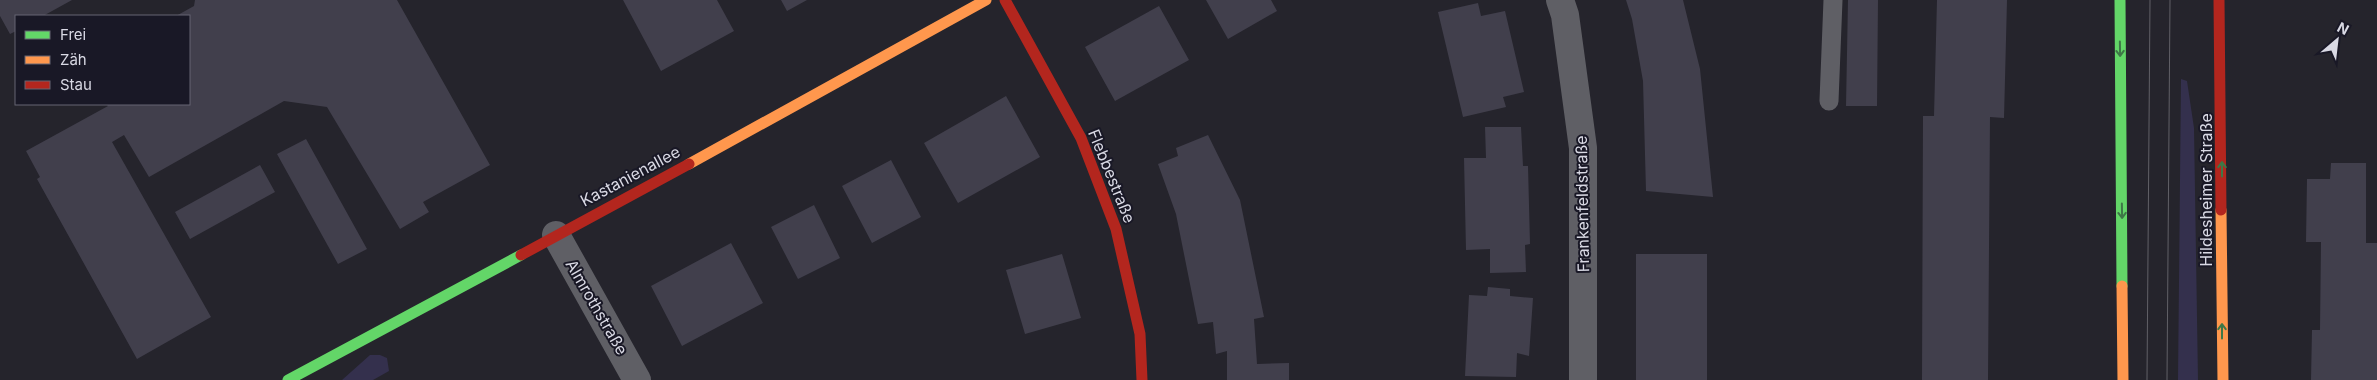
<svg xmlns="http://www.w3.org/2000/svg" width="2377" height="380" font-family="Inter,sans-serif">
  <style>
    .green { fill: #34304d }
    .building { fill: #413f4c }
    .lines { fill: none; stroke-linecap: round; stroke-linejoin: round }
    .lane { stroke: #5f5f65; stroke-width: 19 }
    .street { stroke: #5f5f65; stroke-width: 28 }
    .fast { stroke: #63d668; stroke-width: 11 }
    .slow { stroke: #ff974d; stroke-width: 11 }
    .jam { stroke: #b3261e; stroke-width: 11 }
    .tram { stroke: #616067; stroke-width: 1 }
    .oneway { stroke: #3e7747 }
    .labels { text-anchor: middle; dominant-baseline: central; stroke-width: 4; stroke-linejoin: round; paint-order: stroke }
    .street-label { font-size: 16px; fill: #d9d9e4; stroke: #191826 }
  </style>
  <rect width="100%" height="100%" fill="#25242c"/>
  <!-- green -->
  <path class="green" d="M2181,79L2187,81L2194,128L2198,380H2178Z
    M370,355H380L387,358L389,371L373,380H342Z"/>
  <!-- building -->
  <path class="building" d="M0,0H72L43,16H16V31L10,34L0,16Z
    M195,0H397L490,165L423,202L429,212L400,229L327,107L284,101L149,177L124,135L112,142L211,317L137,359L37,179L40,177L26,151L108,106L106,104H189V16H176L194,6Z
    M623,0H717L734,31L661,71Z
    M781,0H807L787,11Z
    M1206,0H1271L1277,11L1228,39Z
    M1626,0H1683L1700,69L1713,197L1646,191L1643,81L1632,19Z
    M1848,0H1878L1877,106H1846Z
    M1937,0H2007L2004,118L1990,117L1988,380H1922L1923,116H1934Z
    M1478,3L1481,16L1505,11L1524,92L1503,97L1506,107L1463,117L1438,12Z
    M1159,6L1189,60L1115,101L1085,47Z
    M1006,96L1040,157L958,203L924,143Z
    M1485,127H1521L1523,166H1528L1530,244L1525,245L1526,272L1490,273V249L1466,250L1464,158H1486Z
    M1208,135L1240,200L1264,317L1254,319L1257,364L1289,363V380H1227V351L1216,354L1213,322L1198,324L1176,214L1158,164L1178,156L1176,148Z
    M306,139L367,249L338,264L277,154Z
    M891,160L921,217L872,243L842,186Z
    M2331,163H2366V243H2377V380H2311L2312,330H2320L2321,242H2306L2307,179H2330Z
    M260,165L275,192L190,239L175,212Z
    M814,205L840,258L798,279L771,227Z
    M731,243L763,303L682,346L651,286Z
    M1062,254L1081,318L1025,334L1006,270Z
    M1636,254H1707V380H1636Z
    M1488,287L1510,289V296L1533,298L1529,356L1517,353L1516,377L1465,376L1469,295L1487,296Z"/>
  <g class="lines">
    <!-- lane -->
    <path class="lane" d="M1829,101L1833,0"/>
    <!-- street -->
    <path class="street" d="M1560,0L1565,15L1583,148V380
      M556,235L637,380"/>
    <!-- fast -->
    <path class="fast" d="M2120,0L2122,286
      M288,380L521,255"/>
    <!-- slow -->
    <path class="slow" d="M689,164L986,0
      M2221,210L2223,380
      M2122,286L2123,380"/>
    <!-- jam -->
    <path class="jam" d="M1005,0L1081,138L1116,229L1140,334L1142,380
      M2219,0L2221,210
      M521,255L689,164"/>
    <!-- tram -->
    <path class="tram" d="M2147,380L2150,0
      M2167,380L2170,0"/>
  </g>
  <!-- one-way arrows -->
  <defs><path id="oneway-shaft" d="M-6 0H5M1.5-3L5.5 0L1.5 3" fill="none" stroke-width="1.6" stroke-linecap="round" stroke-linejoin="round" transform="scale(1.25)"/></defs>
  <g class="oneway">
    <use href="#oneway-shaft" transform="translate(2120 49) rotate(89)"/>
    <use href="#oneway-shaft" transform="translate(2222 169) rotate(-90)"/>
    <use href="#oneway-shaft" transform="translate(2122 211) rotate(89)"/>
    <use href="#oneway-shaft" transform="translate(2222 331) rotate(-90)"/>
  </g>
  <g class="labels">
    <!-- street labels -->
    <g class="street-label">
      <text transform="translate(630 176) rotate(-28)">Kastanienallee</text>
      <text transform="translate(1112 176) rotate(68)">Flebbestraße</text>
      <text transform="translate(2206 190) rotate(-90)">Hildesheimer Straße</text>
      <text transform="translate(1582 204) rotate(-91)">Frankenfeldstraße</text>
      <text transform="translate(597 307) rotate(60)">Almrothstraße</text>
    </g>
  </g>
  <!-- legend -->
  <rect x="15" y="15" width="175" height="90" fill="#191826" stroke="#666572"/>
  <rect x="25" y="31" width="25" height="8" fill="#63d668" stroke="#666572"/>
  <text x="60" y="40" font-size="15" fill="#d9d9e4">Frei</text>
  <rect x="25" y="56" width="25" height="8" fill="#ff974d" stroke="#666572"/>
  <text x="60" y="65" font-size="15" fill="#d9d9e4">Zäh</text>
  <rect x="25" y="81" width="25" height="8" fill="#b3261e" stroke="#666572"/>
  <text x="60" y="90" font-size="15" fill="#d9d9e4">Stau</text>
  <!-- north arrow -->
  <g transform="translate(2337 40) rotate(28)" stroke="#191826" stroke-width="4" paint-order="stroke">
  <path d="M0-4L9 19L0 12L-9 19Z" fill="#d9d9e4"/>
  <text y="-8" font-size="14" font-weight="bold" text-anchor="middle" fill="#d9d9e4">N</text>
  </g>
</svg>
